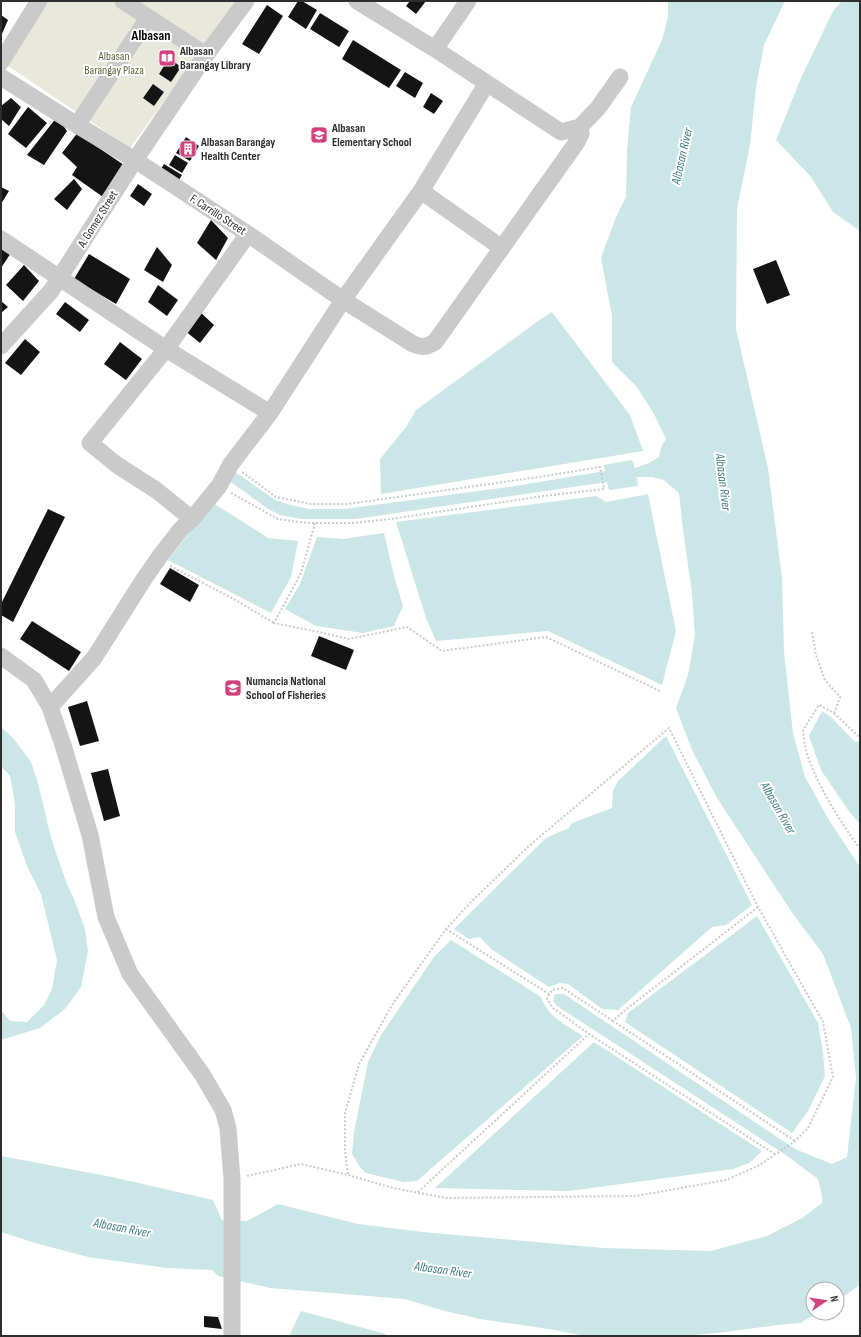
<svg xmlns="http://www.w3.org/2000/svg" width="861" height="1337" font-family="'Sofia Sans Condensed',sans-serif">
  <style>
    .green { fill: #e8e9dc }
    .water { fill: #cae6e7 }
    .building { fill: #141414 }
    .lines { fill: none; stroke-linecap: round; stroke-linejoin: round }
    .path { stroke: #cacaca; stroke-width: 2; stroke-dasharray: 2 2; stroke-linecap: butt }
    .minor { stroke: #cacaca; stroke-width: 17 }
    .labels { text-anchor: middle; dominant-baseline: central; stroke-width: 4; stroke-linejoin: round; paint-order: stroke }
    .poi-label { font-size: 12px; font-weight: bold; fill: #2d2d2d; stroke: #fff; text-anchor: start }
    .park-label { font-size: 12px; fill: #5d643f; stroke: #fff }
    .street-label { font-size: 12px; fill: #2d2d2d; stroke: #fff }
    .water-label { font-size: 13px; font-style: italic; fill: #417e80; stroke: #fff }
    .quarter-label { font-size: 14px; font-weight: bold; fill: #000; stroke: #fff }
  </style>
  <rect width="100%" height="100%" fill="#fff"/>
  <!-- green -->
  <path class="green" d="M47,1H237L130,148L8,66Z"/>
  <!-- water -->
  <path class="water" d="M668,1H785L764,45L756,87L750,145L737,209L736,329L768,468L782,578L784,652L793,733L805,777L829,820L860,867V1285L837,1301V1289H813V1313H818L800,1323L778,1325L718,1333L679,1336H585L555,1330L480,1319L441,1310L405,1299L270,1288L218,1276L212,1270L167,1268L88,1257L35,1243L1,1232V1156L112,1177L213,1200L222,1220L247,1221L278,1204L358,1224L423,1232L603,1248L711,1251L767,1236L802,1218L822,1203V1196L818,1179L786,1155L557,1006L553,1001L555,994H564L795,1149L832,1164L847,1157L856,1078L851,1028L823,954L793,914L717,798L692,750L676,708L688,675L695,635L692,593L683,530L679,493L664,480L652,477H637L638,486L609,490L607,482L356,519H301L280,515L268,509L224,477L231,469L277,501L295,506L309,509H344L515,486L605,471L604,465L632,460L635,468L649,463L659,457L661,447L666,439L653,412L636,386L612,362V316L601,258L616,217L626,197L627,150L631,107L662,40L668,17Z
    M842,1H860V231L833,212L811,177L776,140L801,78L833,11Z
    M552,312L630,415L643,451L381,494L380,459L406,427L416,410L538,321Z
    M648,494L676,631L662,685L548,631L436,641L426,618L396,522L596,496L606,502Z
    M213,503L268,538L298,541L291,577L271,613L168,560Z
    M384,533L394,576L403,606L394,626L363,633L316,626L285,609L300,584L317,537L343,539Z
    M822,711L831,717L855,742L860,741V824L848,810L821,770L809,736Z
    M1,727L14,739L31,762L38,783L50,834L57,856L67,884L74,899L85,929L88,951L81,987L65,1009L40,1028L1,1040V1010L10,1021L27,1022L44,1005L52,989L57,960L41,894L27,866L15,832V804L10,776L1,766Z
    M666,736L752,905L726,925L712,927L618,1010L602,1009L568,984L560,983L549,987L491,949L480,937L469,939L454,929L546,838L559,832L568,829L572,823L612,808L613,791L618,781Z
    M757,916L818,1023L823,1052L825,1076L808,1111L792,1133L625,1022L628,1013Z
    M451,940L541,997C548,1017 566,1025 583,1036L417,1181L403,1182L366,1173L360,1167L352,1154L354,1132L368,1062L381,1035L434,957Z
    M594,1042L762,1151L749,1163L733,1169L569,1191L435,1188Z
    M301,1311L386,1334L385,1336H289Z"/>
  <!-- building -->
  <path class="building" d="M298,1H302L317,10L306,29L288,17Z
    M410,1H426L416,14L406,6Z
    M267,5L283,16L259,54L242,44Z
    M320,13L349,31L339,47L310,29Z
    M1,15L8,20L1,36Z
    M353,40L401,70L389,88L342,59Z
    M169,58L181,67L171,82L159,74Z
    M405,72L423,83L415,98L396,86Z
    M153,84L164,92L154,106L143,98Z
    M431,93L443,101L434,114L423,107Z
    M11,98L21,107L9,126L1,119V106Z
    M28,107L47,123L26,148L8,134Z
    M57,117L67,131L44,165L27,155Z
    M79,131L93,144L124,165L103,197L72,175L77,167L62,153Z
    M186,137L199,146L190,161L176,153Z
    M175,155L188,163L182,173L169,165Z
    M164,164L182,175L177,183L159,172Z
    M74,179L82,189L67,210L54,199Z
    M138,184L152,194L144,206L130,196Z
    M1,187L9,191L1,204Z
    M211,220L228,238L216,260L197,243Z
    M1,243L11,253L1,268Z
    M157,247L172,265L163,282L144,270Z
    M89,254L130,279L116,304L74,279Z
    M776,260L790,295L767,304L753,269Z
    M24,265L39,281L23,301L6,285Z
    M158,285L178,300L167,316L148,302Z
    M1,301L8,307L1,313Z
    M65,302L89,320L80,332L56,314Z
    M199,311L214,325L200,343L184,330Z
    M25,339L40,352L21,375L5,363Z
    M120,342L142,359L126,380L104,364Z
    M48,509L65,517L13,622L1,615V604Z
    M170,568L199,585L190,602L160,584Z
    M32,621L81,652L69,671L20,639Z
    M319,636L354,650L346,670L311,656Z
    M87,701L99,741L80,746L68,707Z
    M108,769L120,816L104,821L91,773Z
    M204,1316L218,1317L222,1329L204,1327Z"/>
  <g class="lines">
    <!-- path -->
    <path class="path" d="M231,493L278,519L307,523H352L391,519L543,496L604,489L600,467L539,477L348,504H311L276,497L242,472
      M315,523L301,573L274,623L319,632L349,639L407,627L442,651L546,637L660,691
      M170,566L232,598L274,623
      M812,632L816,655L825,680L840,697L834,713L819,705L803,730C804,739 805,748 808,757C820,790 840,821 860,849
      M834,713L859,737H860
      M758,907L624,1011L613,1021L795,1141
      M446,929L549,994
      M613,1021L563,988L552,990L547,999L553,1008L589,1034L776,1155
      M247,1176L301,1164L348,1175L393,1188L447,1198L636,1196L726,1180L758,1166L795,1141L808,1128L833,1077L823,1022L758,907L669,728L530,845L472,901L446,929L392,1005L359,1064L345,1113V1151L348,1175
      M418,1192L589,1034"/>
    <!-- minor -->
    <path class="minor" d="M123,1L206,55
      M435,49L468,1
      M1,62L39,1
      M1,77L77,125L135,160L248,234L343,300L413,344C422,348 427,347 435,342L577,142L581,134L580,127L561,132L435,49L357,1
      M77,125L148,18
      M580,127L598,108L620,77
      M421,191L502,248
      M1,239L166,349L270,413
      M1,346L51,291L135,160L206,55L246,1
      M192,519L156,490L117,465L90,443L166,349L248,234
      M1,656L34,680L50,707L63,745L90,835L106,917L130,974L202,1074L223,1110L228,1128L232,1179V1336
      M50,707L94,658L144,579L160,556L181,529L192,519L219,486L231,464L270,413L343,300L421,191L487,83"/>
  </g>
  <!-- icons -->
  <defs>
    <g id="library-square" transform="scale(0.9)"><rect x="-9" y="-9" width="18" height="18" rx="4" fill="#d3407e" stroke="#fff"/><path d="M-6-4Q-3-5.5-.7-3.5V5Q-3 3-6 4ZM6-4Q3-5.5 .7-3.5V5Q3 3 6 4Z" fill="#fff"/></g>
    <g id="school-square" transform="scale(0.9)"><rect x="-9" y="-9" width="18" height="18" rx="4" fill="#d3407e" stroke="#fff"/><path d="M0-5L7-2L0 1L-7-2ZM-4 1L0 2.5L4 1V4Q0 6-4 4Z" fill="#fff"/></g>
    <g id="building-square" transform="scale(0.9)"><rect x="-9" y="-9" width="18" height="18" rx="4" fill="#d3407e" stroke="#fff"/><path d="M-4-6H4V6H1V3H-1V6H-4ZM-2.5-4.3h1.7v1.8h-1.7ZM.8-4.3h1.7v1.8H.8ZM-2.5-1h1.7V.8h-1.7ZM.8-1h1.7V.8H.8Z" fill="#fff"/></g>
  </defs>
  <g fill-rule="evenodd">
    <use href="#library-square" x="167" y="58"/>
    <use href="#school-square" x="319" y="135"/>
    <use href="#building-square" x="188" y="149"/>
    <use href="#school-square" x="233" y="688"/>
  </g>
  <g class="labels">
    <!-- poi labels -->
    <g class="poi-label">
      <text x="180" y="51">Albasan<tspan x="180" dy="14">Barangay Library</tspan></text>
      <text x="332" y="128">Albasan<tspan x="332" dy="14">Elementary School</tspan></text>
      <text x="201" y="142">Albasan Barangay<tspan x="201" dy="14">Health Center</tspan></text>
      <text x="246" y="681">Numancia National<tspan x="246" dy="14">School of Fisheries</tspan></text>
    </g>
    <!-- park labels -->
    <g class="park-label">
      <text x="114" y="56">Albasan<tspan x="114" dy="14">Barangay Plaza</tspan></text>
    </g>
    <!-- street labels -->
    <g class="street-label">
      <text transform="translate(218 215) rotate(33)">F. Carrillo Street</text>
      <text transform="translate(98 219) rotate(-58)">A. Gomez Street</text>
    </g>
    <!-- water labels -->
    <g class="water-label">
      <text transform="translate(682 156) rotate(-77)">Albasan River</text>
      <text transform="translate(723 482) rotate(83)">Albasan River</text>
      <text transform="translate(778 808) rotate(60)">Albasan River</text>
      <text transform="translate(122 1228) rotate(11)">Albasan River</text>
      <text transform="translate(443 1270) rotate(8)">Albasan River</text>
    </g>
    <!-- quarter labels -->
    <g class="quarter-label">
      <text x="151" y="35">Albasan</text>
    </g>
  </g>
  <!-- border -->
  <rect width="861" height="1337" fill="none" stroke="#2d2d2d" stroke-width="4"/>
  <!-- north arrow -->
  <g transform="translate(825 1301) rotate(77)"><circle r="19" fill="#ffffff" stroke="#ababab"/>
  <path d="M0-3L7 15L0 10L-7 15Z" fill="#d3407e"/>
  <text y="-6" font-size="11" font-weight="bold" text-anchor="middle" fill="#2d2d2d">N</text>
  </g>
</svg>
